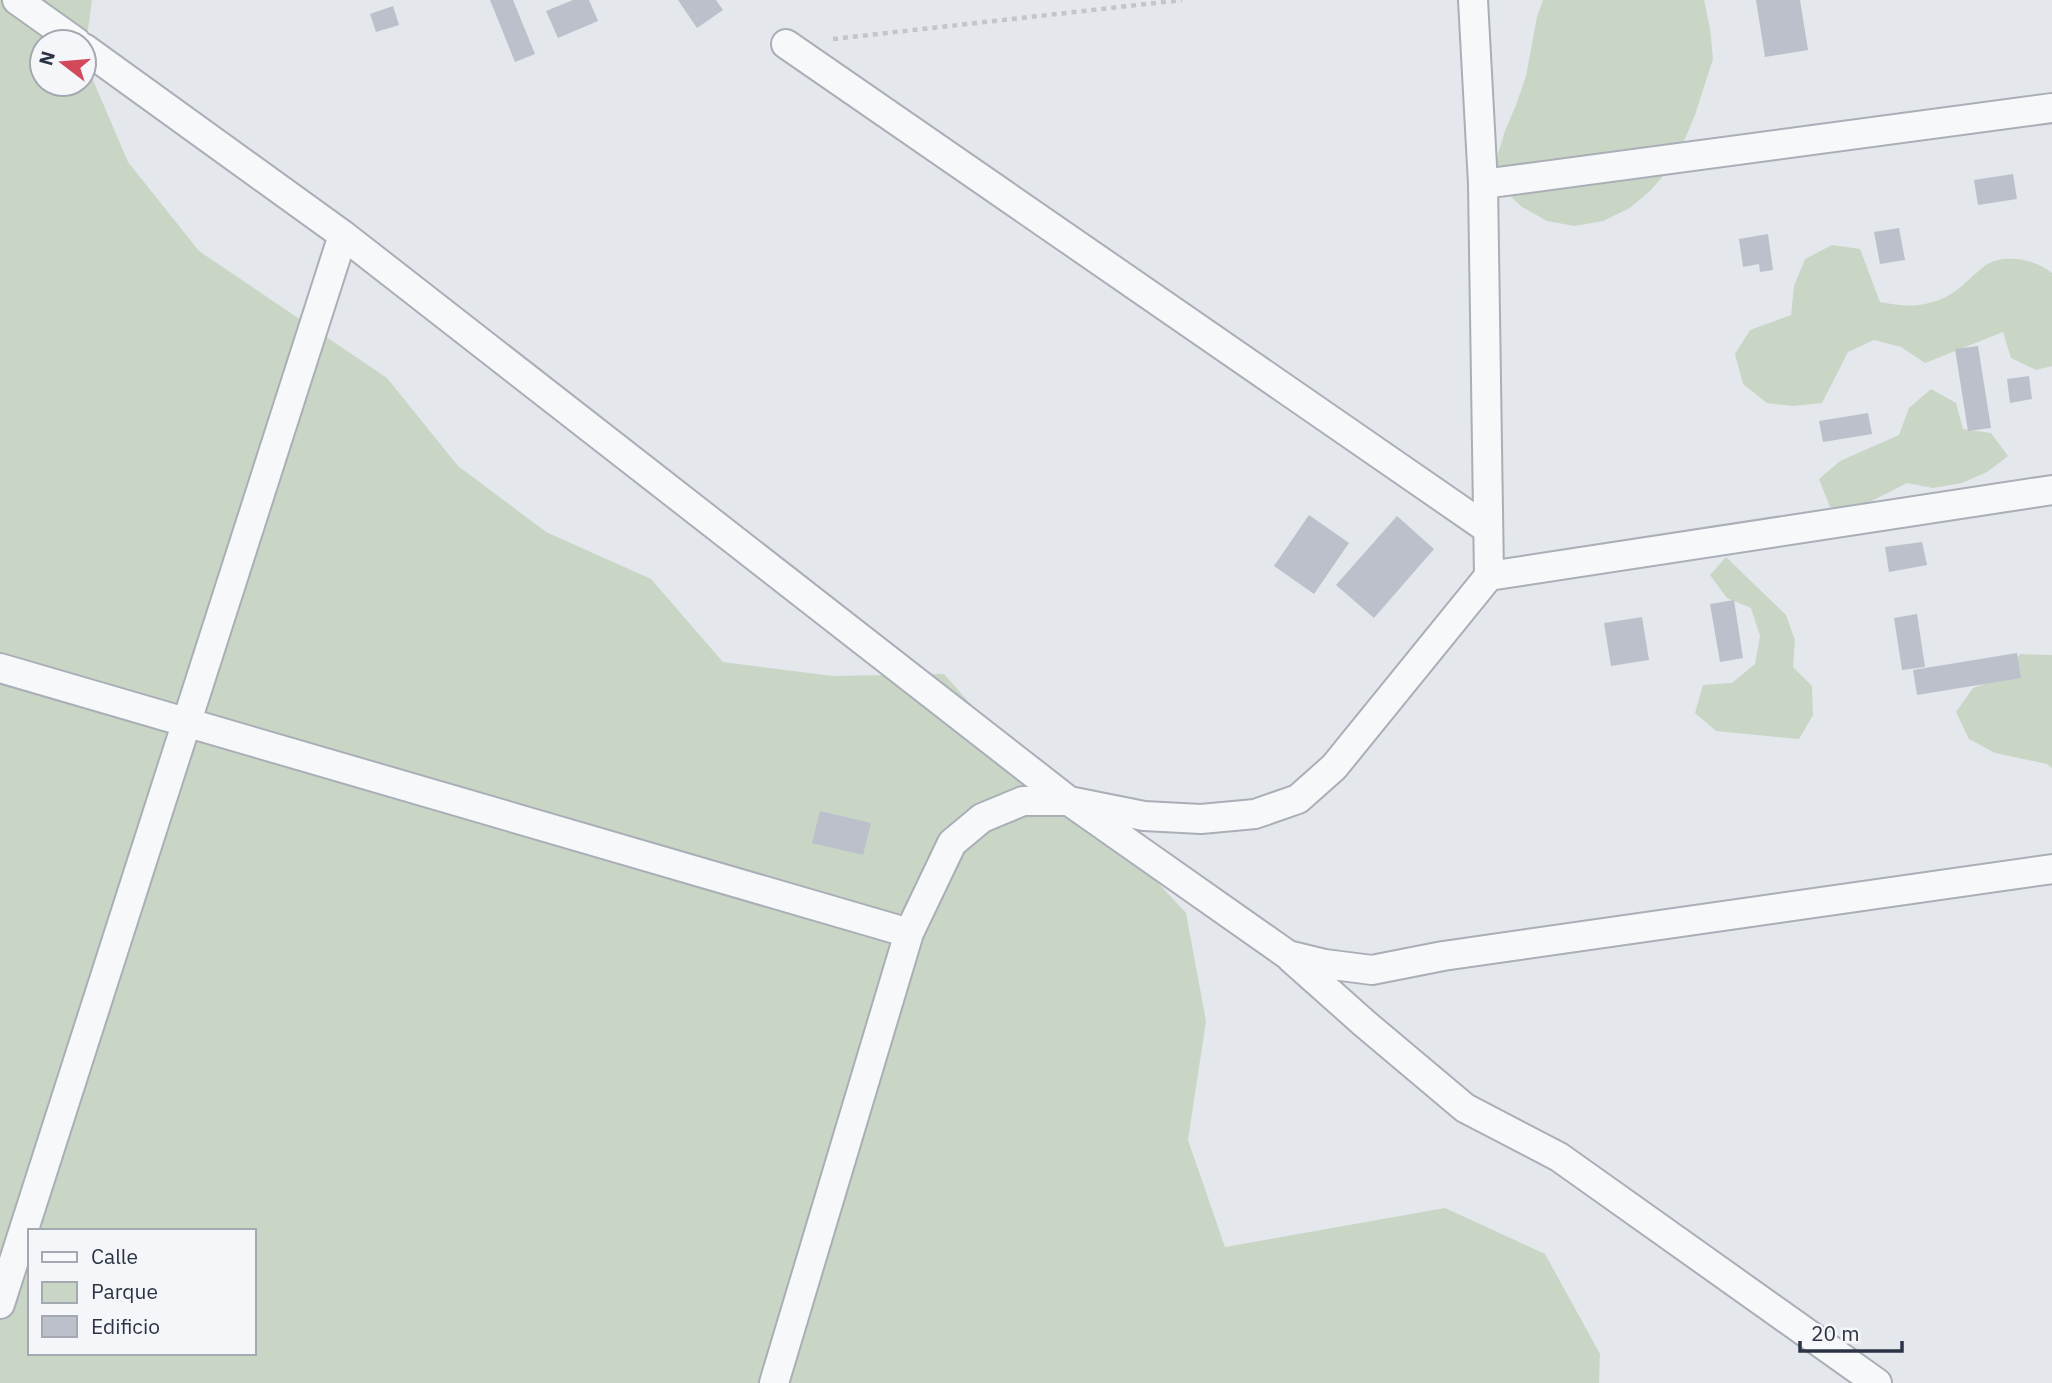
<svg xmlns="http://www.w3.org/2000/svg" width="2052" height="1383" font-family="'IBM Plex Sans',sans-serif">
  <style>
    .green { fill: #c9d6c5; fill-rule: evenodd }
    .building { fill: #bbc0ca }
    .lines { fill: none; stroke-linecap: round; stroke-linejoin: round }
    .street-casing { stroke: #a9aeb7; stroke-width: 32 }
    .path { stroke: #c2c5cb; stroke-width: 4.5; stroke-dasharray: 5 5; stroke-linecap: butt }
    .street { stroke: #f7f8fa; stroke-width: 28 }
  </style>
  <rect width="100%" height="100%" fill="#e4e7ec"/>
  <!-- green -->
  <path class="green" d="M0,0H92L84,59L128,162L199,251L387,378L458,466L546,532L651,579L723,662L832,676L944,674L1017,757L1108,829L1186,913L1206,1021L1188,1140L1225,1247L1445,1208L1545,1254L1600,1354L1599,1383H0ZM42,42H84V84H42ZM30,1231H254V1353H30Z
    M1543,0H1704L1710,28L1713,59L1695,115L1684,141L1670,168L1651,190L1630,208L1603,221L1575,226L1547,221L1522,207L1502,188L1496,160L1505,131L1516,105L1526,76L1537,17Z
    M1832,245L1860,249L1880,302C1903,306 1916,308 1939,300C1957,294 1971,276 1986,265C2004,253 2037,260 2052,273V366L2036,370L2011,358L2003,332L1925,363L1901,347L1874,340L1848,352L1822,403L1793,406L1767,403L1743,384L1735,354L1750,330L1791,315L1794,286L1805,259Z
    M1931,389L1956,403L1963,429L1991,433L2008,456L1987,472L1962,483L1933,488L1907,483L1858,508L1830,507L1819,479L1840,461L1899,435L1909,408Z
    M1726,557L1786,615L1795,640L1793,667L1812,686L1813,715L1799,739L1716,731L1695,713L1703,685L1732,683L1755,664L1760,636L1751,608L1727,598L1710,575Z
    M2020,654L2052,655V768L2047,764L1995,753L1969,739L1956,712L1973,688L2004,677Z"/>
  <!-- building -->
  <path class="building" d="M490,0H513L535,54L515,62Z
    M573,0H589L598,21L558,38L546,11Z
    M678,0H716L723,10L697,28Z
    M1756,0H1800L1808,50L1765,57Z
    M393,6L399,25L376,32L370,14Z
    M2013,174L2017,199L1978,205L1974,180Z
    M1899,228L1905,260L1880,264L1874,232Z
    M1768,234L1773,270L1760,272L1759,264L1743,267L1739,239Z
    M1978,346L1991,428L1968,431L1955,349Z
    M2029,376L2032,399L2010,403L2007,379Z
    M1868,413L1872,434L1823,442L1819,421Z
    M1309,515L1349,543L1314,594L1274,566Z
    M1397,516L1434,549L1374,618L1336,585Z
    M1922,542L1927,565L1889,572L1885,547Z
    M1734,600L1743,658L1720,662L1710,604Z
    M1917,614L1925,667L1902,670L1894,618Z
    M1642,617L1649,660L1611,666L1604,623Z
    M2017,653L2021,678L1917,695L1913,670Z
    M820,811L871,823L863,855L812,843Z"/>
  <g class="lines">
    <!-- street casing -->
    <g class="street-casing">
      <path id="street" d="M17,0L76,42
        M786,44L1488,529
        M84,48L343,235L1069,801L1288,955L1325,964L1372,970L1443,956L2052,869
        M1483,184L2052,108
        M1489,576L2052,490
        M0,668L909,933
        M1291,958L1364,1023L1465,1108L1559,1157L1877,1383
        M0,1304L343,235
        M774,1383L909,933L952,843L982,818L1023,801H1069L1144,816L1201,819L1255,814L1298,799L1334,767L1489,576L1483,184L1473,0"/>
    </g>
    <!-- path -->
    <path class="path" d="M833,39L1182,0"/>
    <!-- street -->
    <use href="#street" class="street"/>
  </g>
  <!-- legend -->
  <rect x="28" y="1229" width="228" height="126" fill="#f4f6f9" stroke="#a4a8b1" stroke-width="2"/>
  <rect x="42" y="1252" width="35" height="10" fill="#f7f8fa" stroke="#a4a8b1" stroke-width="2"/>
  <text x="91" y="1264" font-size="21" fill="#2b3445">Calle</text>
  <rect x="42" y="1282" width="35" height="21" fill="#c9d6c5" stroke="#a4a8b1" stroke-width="2"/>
  <text x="91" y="1299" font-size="21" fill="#2b3445">Parque</text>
  <rect x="42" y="1316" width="35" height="21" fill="#bbc0ca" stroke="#a4a8b1" stroke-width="2"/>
  <text x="91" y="1334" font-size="21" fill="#2b3445">Edificio</text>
  <!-- north arrow -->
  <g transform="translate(63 63) rotate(286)"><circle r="33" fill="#f4f6f9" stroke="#a4a8b1" stroke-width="2"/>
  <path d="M0-5L12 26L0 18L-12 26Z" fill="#d1495b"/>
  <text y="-10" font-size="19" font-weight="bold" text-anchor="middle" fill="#2b3445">N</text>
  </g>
  <!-- scale -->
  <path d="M1800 1341v10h102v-10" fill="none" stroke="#2b3445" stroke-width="3.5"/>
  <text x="1811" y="1341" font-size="21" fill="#2b3445" stroke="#f4f6f9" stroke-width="5" paint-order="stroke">20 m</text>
</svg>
